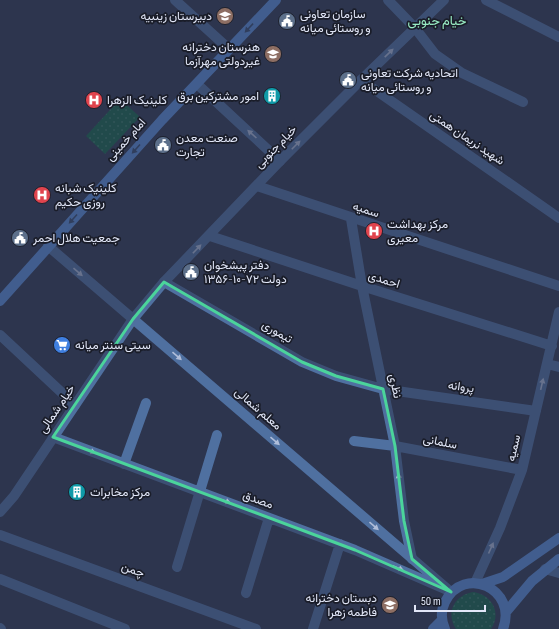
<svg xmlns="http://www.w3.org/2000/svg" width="559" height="629" font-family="'Sofia Sans Condensed',Vazirmatn,sans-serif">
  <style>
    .grass { fill: url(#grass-dots) }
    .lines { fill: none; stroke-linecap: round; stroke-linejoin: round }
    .minor { stroke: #4f70a0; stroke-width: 10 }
    .tertiary { stroke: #4f70a0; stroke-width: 10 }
    .secondary { stroke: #5a8fdb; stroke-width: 10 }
    .oneway { fill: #344b70 }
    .oneway2 { fill: #afbdd9 }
    .marked { fill: none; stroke: #4bd49b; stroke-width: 3; stroke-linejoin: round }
    .labels { text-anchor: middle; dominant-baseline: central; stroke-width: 3.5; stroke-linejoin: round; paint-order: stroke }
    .poi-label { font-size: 12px; fill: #e2e7f8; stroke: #1a1d29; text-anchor: start }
    .street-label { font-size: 12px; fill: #e2e7f8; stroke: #1a1d29 }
    .neighbourhood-label { font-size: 13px; fill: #99edc4; stroke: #1a1d29 }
  </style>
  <defs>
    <pattern id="grass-dots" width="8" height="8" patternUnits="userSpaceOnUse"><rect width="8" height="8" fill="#136548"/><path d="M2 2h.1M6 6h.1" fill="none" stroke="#357b63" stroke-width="1.8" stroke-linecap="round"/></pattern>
  </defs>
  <rect width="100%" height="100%" fill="#2d354e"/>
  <!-- grass -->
  <path class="grass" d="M120,99L140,117L105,154L86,136Z
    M474,592C492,595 502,613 491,629H456C445,613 455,594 474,592Z"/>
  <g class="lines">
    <!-- minor -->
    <path class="minor" d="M175,0L229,49
      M388,0L415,28L435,54L462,73L523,102
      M486,0L559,37
      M361,80L559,218
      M197,84L280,161
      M257,186L559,286
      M351,219L362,286L395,446L404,521L412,559
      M210,236L362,286L552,346
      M164,282L302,362L336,376L383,389L536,411
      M0,335L75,405
      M547,364L559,367
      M53,437L355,550L447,590
      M354,441L395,446L522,470
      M124,464L146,403
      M0,535L256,629
      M177,567L217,435
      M545,569L559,573
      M0,579L125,629
      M475,583L500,528L522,470L559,312
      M246,593L269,518
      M0,628L1,629
      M313,629L340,544"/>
    <!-- tertiary -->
    <path class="tertiary" d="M48,246L451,592
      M0,512L14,496L133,319L164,282L280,161L361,80L444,0"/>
    <!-- secondary -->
    <path class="secondary" d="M0,301L162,120L276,0
      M482,584L503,577L559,538
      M506,612L532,581L559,559
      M433,629L442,620
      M445,629C441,620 441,610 445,602C464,564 518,589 503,629"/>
  </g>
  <!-- one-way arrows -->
  <defs><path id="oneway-solid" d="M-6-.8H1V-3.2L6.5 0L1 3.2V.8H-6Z"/></defs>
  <g class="oneway">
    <use href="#oneway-solid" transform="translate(249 28) rotate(133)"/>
    <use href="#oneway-solid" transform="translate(136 149) rotate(132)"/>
    <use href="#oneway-solid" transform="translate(73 219) rotate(132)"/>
  </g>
  <g class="oneway2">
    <use href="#oneway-solid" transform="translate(389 53) rotate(-44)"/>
    <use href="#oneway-solid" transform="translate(252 134) rotate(-138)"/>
    <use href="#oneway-solid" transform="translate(296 145) rotate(-45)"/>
    <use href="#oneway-solid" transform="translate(197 249) rotate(-46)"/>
    <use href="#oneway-solid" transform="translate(78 272) rotate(41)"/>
    <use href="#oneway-solid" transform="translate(177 356) rotate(41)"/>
    <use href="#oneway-solid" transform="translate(542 384) rotate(-77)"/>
    <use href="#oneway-solid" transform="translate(275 441) rotate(41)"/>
    <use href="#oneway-solid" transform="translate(90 451) rotate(21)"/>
    <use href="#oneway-solid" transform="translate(399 479) rotate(-97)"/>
    <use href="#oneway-solid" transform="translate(225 501) rotate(20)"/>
    <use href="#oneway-solid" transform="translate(374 526) rotate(41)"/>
    <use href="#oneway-solid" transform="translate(491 548) rotate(-66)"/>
    <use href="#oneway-solid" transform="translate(398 568) rotate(23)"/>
  </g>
  <!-- marked area -->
  <path d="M0 0H559V629H0ZM164,282L302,362L336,376L383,389L395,446L404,521L412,559L451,592L355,550L53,437L133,319Z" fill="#2d354e" fill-opacity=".55" fill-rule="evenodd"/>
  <path class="marked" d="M164,282L302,362L336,376L383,389L395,446L404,521L412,559L451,592L355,550L53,437L133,319Z"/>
  <!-- icons -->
  <defs>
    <g id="school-disc" transform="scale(0.9)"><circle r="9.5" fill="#8d6e63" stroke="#1a1d29"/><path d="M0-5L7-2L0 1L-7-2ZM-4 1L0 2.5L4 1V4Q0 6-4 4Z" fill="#fff"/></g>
    <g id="civic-disc" transform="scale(0.9)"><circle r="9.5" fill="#5c6f8a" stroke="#1a1d29"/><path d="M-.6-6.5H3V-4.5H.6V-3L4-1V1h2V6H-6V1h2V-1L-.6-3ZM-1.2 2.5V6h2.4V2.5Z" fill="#fff"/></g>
    <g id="building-disc" transform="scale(0.9)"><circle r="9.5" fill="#0f9aa8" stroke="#1a1d29"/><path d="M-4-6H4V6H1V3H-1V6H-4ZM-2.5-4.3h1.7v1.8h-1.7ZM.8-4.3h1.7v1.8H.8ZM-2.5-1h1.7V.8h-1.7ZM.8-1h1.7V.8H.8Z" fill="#fff"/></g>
    <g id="hospital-disc" transform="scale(0.9)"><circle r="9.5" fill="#e0444e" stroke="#1a1d29"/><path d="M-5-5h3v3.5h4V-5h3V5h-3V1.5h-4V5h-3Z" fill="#fff"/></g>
    <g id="supermarket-disc" transform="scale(0.9)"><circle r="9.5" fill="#3f7fe0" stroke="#1a1d29"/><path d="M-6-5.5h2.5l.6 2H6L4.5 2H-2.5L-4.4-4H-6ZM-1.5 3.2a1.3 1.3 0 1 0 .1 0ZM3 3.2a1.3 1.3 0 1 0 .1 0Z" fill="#fff"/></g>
  </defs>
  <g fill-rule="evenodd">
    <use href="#school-disc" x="225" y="16"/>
    <use href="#civic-disc" x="287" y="21"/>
    <use href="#school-disc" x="273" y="54"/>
    <use href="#civic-disc" x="348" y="80"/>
    <use href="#building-disc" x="272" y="96"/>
    <use href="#hospital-disc" x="94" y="100"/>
    <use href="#civic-disc" x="163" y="145"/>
    <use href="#hospital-disc" x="42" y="195"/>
    <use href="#hospital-disc" x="374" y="231"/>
    <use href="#civic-disc" x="20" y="238"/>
    <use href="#civic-disc" x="191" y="272"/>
    <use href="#supermarket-disc" x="62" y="345"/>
    <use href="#building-disc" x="77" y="492"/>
    <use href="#school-disc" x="390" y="605"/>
  </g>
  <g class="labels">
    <!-- poi labels -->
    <g class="poi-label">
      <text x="300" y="14">سازمان تعاونی<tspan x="300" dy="14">و روستائی میانه</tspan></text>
      <text x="212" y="16" text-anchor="end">دبیرستان زینبیه</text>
      <text x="260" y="47" text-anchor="end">هنرستان دخترانه<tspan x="260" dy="14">غیردولتی مهرآزما</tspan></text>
      <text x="361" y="73">اتحادیه شرکت تعاونی<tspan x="361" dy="14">و روستائی میانه</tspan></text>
      <text x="259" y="96" text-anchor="end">امور مشترکین برق</text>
      <text x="107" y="100">کلینیک الزهرا</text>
      <text x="176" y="138">صنعت معدن<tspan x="176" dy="14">تجارت</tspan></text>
      <text x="55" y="188">کلینیک شبانه<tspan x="55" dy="14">روزی حکیم</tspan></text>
      <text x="387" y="224">مرکز بهداشت<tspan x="387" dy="14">معیری</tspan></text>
      <text x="33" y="238">جمعیت هلال احمر</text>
      <text x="204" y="265">دفتر پیشخوان<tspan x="204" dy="14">دولت ۷۲-۱۰-۱۳۵۶</tspan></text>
      <text x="75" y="345">سیتی سنتر میانه</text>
      <text x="90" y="492">مرکز مخابرات</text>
      <text x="377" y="598" text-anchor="end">دبستان دخترانه<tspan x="377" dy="14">فاطمه زهرا</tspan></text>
    </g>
    <!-- street labels -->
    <g class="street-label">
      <text transform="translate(467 138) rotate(34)">شهید نریمان همتی</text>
      <text transform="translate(126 140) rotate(-48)">امام خمینی</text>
      <text transform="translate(276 147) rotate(-46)">خیام جنوبی</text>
      <text transform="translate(366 210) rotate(18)">سميه</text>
      <text transform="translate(384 280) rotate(17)">احمدی</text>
      <text transform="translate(277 332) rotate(30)">تیموری</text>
      <text transform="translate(395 386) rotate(78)">نظری</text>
      <text transform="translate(461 387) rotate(8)">پروانه</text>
      <text transform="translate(57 409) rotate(-56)">خیام شمالی</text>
      <text transform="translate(258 409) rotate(41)">معلم شمالی</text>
      <text transform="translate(440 442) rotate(11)">سلمانی</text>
      <text transform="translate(514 448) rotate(-77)">سمیه</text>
      <text transform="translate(258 500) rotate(20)">مصدق</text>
      <text transform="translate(133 570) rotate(20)">چمن</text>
    </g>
    <!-- neighbourhood labels -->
    <g class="neighbourhood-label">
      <text x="437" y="21">خیام جنوبی</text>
    </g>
  </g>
  <!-- scale -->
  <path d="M415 605v6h70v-6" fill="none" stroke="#e2e7f8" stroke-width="2"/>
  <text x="421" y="605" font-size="12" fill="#e2e7f8" stroke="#1a1d29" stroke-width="3" paint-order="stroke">50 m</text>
</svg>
